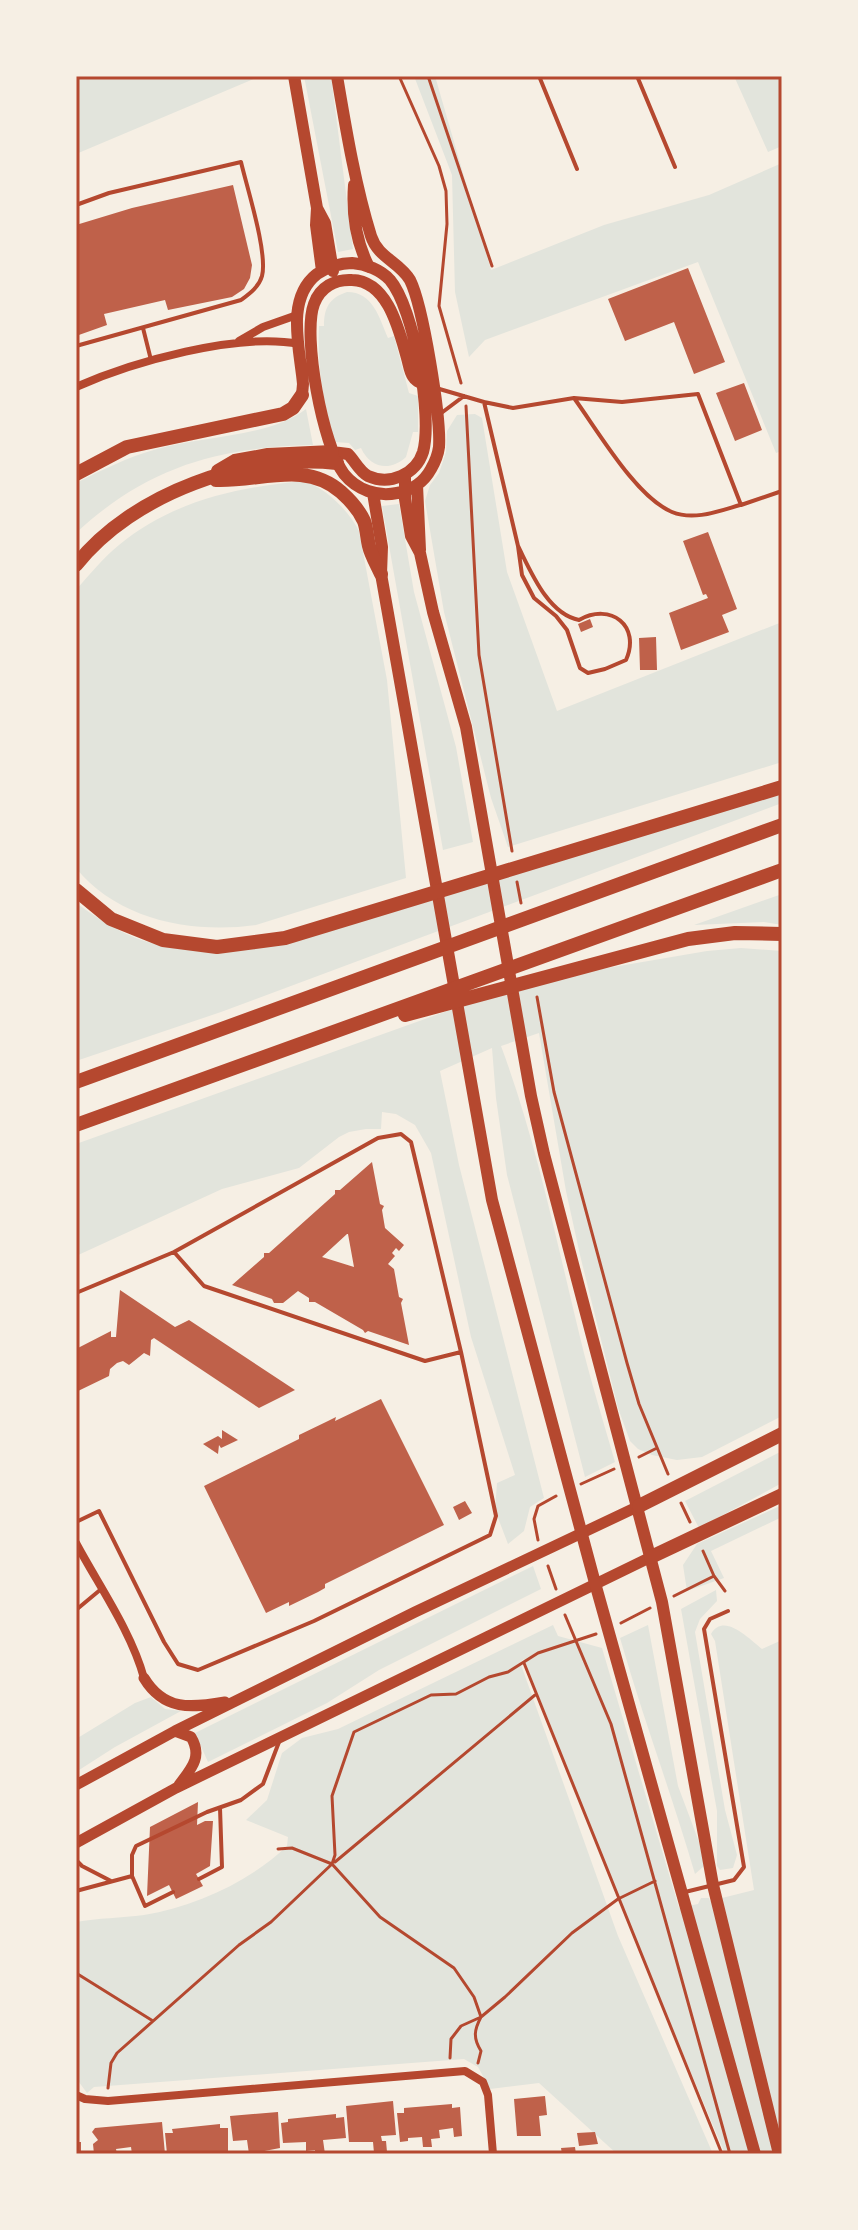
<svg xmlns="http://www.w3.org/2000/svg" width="858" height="2230" font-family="Mulish,sans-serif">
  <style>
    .green { fill: #e2e4dc }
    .building { fill: #bf614a; fill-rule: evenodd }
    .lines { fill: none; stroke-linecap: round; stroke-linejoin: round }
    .path { stroke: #b5482f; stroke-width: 3 }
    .service { stroke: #b5482f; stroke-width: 4 }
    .minor { stroke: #b5482f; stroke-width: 8 }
    .secondary { stroke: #b5482f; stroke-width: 11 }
    .primary { stroke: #b5482f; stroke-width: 12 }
    .motorway { stroke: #b5482f; stroke-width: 14 }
    .neatline { fill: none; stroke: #b5482f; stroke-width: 3 }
  </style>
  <rect width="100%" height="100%" fill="#f6efe4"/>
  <!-- green -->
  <path class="green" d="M76,76H261L76,154Z
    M304,76H331L353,249L338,252Z
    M414,76H435L491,270L604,225L709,195L782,163V451L776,453L698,262L485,340L469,357L455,292L452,175Z
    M734,76H782V146L768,152Z
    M347,292C373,292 379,317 388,338L394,336L409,393L418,396V432H413L406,457C390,472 370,468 361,448L355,450L349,443L335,442C323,401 317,369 319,326H324C324,308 329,298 347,292Z
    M306,409L313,445C218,447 147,467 76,533V483C102,470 128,457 157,449C202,436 270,437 306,409Z
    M475,414L482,418L507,572L557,711L782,622V762L508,847L491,798L444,612L425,501L430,485L439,473L446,452L447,431L457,415Z
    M304,481C326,488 349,511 359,531L387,680L406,878L256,925C192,934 118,920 76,868V590C90,574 103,558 119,545C172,501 238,487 304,481Z
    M399,504L414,592L456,747L473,842L443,850L382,506Z
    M782,784V803L221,1012L76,1061V903C139,948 161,949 236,950Z
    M782,894V925L764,922L694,925Z
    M741,948L782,951V1416L702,1457L677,1460L652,1455L638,1449L630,1441L618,1408L580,1255L566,1191L539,1033L501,1046C536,1140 556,1239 580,1337C590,1379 603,1420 615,1462L585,1477L507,1175L496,1098L492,1048L440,1071L459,1165L544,1498L530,1507L524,1531L508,1544L495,1510L497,1483L515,1475L471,1337L431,1153L415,1125L396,1114L382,1112L381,1129H366L349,1132L339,1137L299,1168L222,1189L76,1256V1144L531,981L707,951Z
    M782,1451V1483L699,1528L685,1501Z
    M782,1505V1517L711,1551L724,1578L687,1591L683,1565L697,1544Z
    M533,1566L541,1589L379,1670L327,1703L208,1762L195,1733Z
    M716,1590L717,1601L700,1619L695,1632L725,1810L737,1855L733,1868L720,1870L717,1866V1811L681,1609Z
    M553,1625L558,1636L602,1648L679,1908L698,1904L701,1898H709L710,1901L754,1890L715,1641L711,1634C724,1612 749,1639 762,1649L782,1640V1742L780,1745L782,1747V2154H725L648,1970L524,1659L520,1662L618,1936L713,2154H617L539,2083L490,2089L478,2067L464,2059L94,2087L87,2093L76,2078V1922C98,1918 121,1918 144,1915C196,1906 249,1882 287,1846L288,1837L246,1820L267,1800L282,1753L302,1738L338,1729Z
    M648,1625L678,1786L699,1842L704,1866L695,1874C672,1795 643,1718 620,1638Z
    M151,1697L165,1709L181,1711L115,1747L76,1772V1739L135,1703Z"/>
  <!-- building -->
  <path class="building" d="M233,185L252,265L250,278L244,289L232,297L168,310L165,300L104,314L107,325L76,336V225L132,208Z
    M688,268L725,362L694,374L674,322L625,341L608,299Z
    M744,383L762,430L735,441L716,393Z
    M708,532L737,609L722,615L729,632L681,650L669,613L708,598L706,594L703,595L683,541Z
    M590,619L593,627L581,632L578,624Z
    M656,637L657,670H640L639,638Z
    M372,1162L380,1204L384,1206L382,1210L385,1228L404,1245L399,1251L396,1248L392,1253L395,1256L388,1264L394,1269L399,1297L403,1299L401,1303L409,1345L368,1331L365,1333L363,1330L315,1302H309V1298L298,1291L283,1303H274L272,1299L232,1285L264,1257V1253H269L335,1194V1190H340ZM347,1234H348L354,1267L322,1257Z
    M120,1290L175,1327L189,1320L295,1390L259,1408L154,1338L151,1340L150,1356L144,1353L129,1365L123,1361L117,1363L110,1369L109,1376L76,1392V1349L111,1331V1337H116Z
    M381,1399L444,1525L325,1584V1588L318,1592L289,1606V1602L266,1613L204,1486L299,1439V1435L328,1421L336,1417L335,1421Z
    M222,1430L238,1440L221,1448L219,1445L218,1454L203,1444L218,1436L222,1439Z
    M465,1501L472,1513L459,1520L453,1507Z
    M198,1802L197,1825L205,1821H213L210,1866L196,1874L203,1886L176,1899L169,1885L147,1896L150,1827Z
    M545,2096L547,2115L539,2116L541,2136H517L514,2099Z
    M393,2101L396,2135L381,2136L382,2141H386L387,2152L374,2153L373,2142H349L346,2106Z
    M452,2104V2108L460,2107L462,2136L454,2137L453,2128L439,2130L440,2138L431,2139L432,2147H423L422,2137L408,2138V2141L400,2142L397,2113H404V2108Z
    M278,2112L280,2148L249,2154L247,2140L233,2141L230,2116Z
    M336,2114V2118L344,2117L346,2138L323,2140L325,2154H315V2150L306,2151V2142L283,2143L281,2123L288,2122V2119Z
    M162,2122L165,2154H132L131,2147L116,2149L117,2154H94L93,2144L98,2140L92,2132L95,2128Z
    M220,2124V2128H228V2154H167L165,2133H173L172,2129Z
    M595,2132L598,2144L579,2146L577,2133Z
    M76,2142H81V2154H76Z
    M575,2147L576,2154H562L561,2148Z"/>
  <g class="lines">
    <!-- path -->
    <path class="path" d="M399,76L439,166L446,191L447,224L439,306L461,383
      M428,76L492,266
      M466,406L479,655L512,851
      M517,882L521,903
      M537,997L554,1092L627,1363L639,1404L668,1474
      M639,1457L657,1448
      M581,1484L614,1469
      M681,1503L690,1522
      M538,1540L534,1519L538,1506L556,1496
      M703,1551L714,1576L725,1591
      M548,1566L556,1589
      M674,1596L714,1576
      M565,1615L611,1724L730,2154
      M621,1623L650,1608
      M524,1663L722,2154
      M278,1849L292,1848L332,1864L380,1917L454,1968L474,1997L481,2017C474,2030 473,2038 481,2051L478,2063
      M335,1862L535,1695
      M76,1973L153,2021
      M450,2058L451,2039L461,2026L481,2017L505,1997L572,1933L618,1899L655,1881
      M108,2088L111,2063L117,2053L239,1945L271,1922L332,1864L335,1855L332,1796L354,1732L431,1695L456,1694L489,1677L508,1672L538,1653L596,1634"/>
    <!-- service -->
    <path class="service" d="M539,76L577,169
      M637,76L675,167
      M76,205L109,193L241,162C247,188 268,253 262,276C259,287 249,294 241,300L76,346
      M143,328L151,360
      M436,388L484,402L518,546L522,575L534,598L556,616L567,630L580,668L588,673L605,669L626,660C641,626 611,602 579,620C548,614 531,572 518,546
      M574,398C598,431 636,497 672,512C694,521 719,511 740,505
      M484,402L513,408L574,398L622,402L698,394L741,505L782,491
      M440,414L464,396
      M174,1252L204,1286L425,1361L461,1352
      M76,1293L174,1252L378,1138L401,1134L411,1142L461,1352L496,1516L490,1535L314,1621L198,1670L178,1664L164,1642L99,1511L76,1522
      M76,1610L100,1590
      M76,1860L82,1866L111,1881
      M132,1876L145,1906L173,1892
      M199,1879L222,1867L220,1808
      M76,1891L132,1876V1855L136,1846L207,1812L241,1800L263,1784L279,1742
      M685,1892L734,1880L744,1867L704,1629L710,1619L728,1611"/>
    <!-- minor -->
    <path class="minor" d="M239,341L263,327L297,315
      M76,387C132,362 238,332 299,344
      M76,1543C99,1586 131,1631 144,1678
      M76,2095L85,2099L108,2101L465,2071L483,2082L488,2095L493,2154"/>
    <!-- secondary -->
    <path class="secondary" d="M144,1678C164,1711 191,1708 225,1702
      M175,1731L191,1737C203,1757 191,1769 179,1785
      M76,1785L175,1731L415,1612L639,1506
      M76,1843L176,1788L651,1557"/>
    <!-- primary -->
    <path class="primary" d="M294,76L317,208L316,225L322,271
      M337,76C346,129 355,184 371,236C378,258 400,262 410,280C423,306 441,417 439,447C438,455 435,462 431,469C424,482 412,490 397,493C377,497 357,490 344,474C323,446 302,336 314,304C320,287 335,279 352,280C388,281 399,330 407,358C409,365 410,375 416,380C420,384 427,385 433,387
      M354,185C352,213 356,242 369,267
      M317,208L325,223L333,271
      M302,395L303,384C300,349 285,299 317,274C328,267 339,263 352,263C366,264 381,270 390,280C414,308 433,417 423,452C416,474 390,486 368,476C359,471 355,461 348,454L332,452
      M405,474V499L411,536L420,553L433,612L466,727L531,1096L544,1154L662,1602L713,1885L779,2154
      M417,485L420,550
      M373,493L382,547L381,574L492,1200L595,1583L755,2154"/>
    <!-- motorway -->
    <path class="motorway" d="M218,471L235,461L268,455L332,452
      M76,474L127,447L283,414L293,408L302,395
      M216,480C259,482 305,460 341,492C350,500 359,510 364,521C367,529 367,538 369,546C371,555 377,565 381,574
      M76,565C133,493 247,453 337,463
      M76,890L111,919L163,940L217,947L285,938L782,787
      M405,1015L688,939L735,933L782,934
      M76,1082L782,825
      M76,1125L782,870
      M639,1506L782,1434
      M651,1557L782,1495"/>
  </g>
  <!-- border -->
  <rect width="858" height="2230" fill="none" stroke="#f6efe4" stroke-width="156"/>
  <rect x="78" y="78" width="702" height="2074" class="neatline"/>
</svg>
